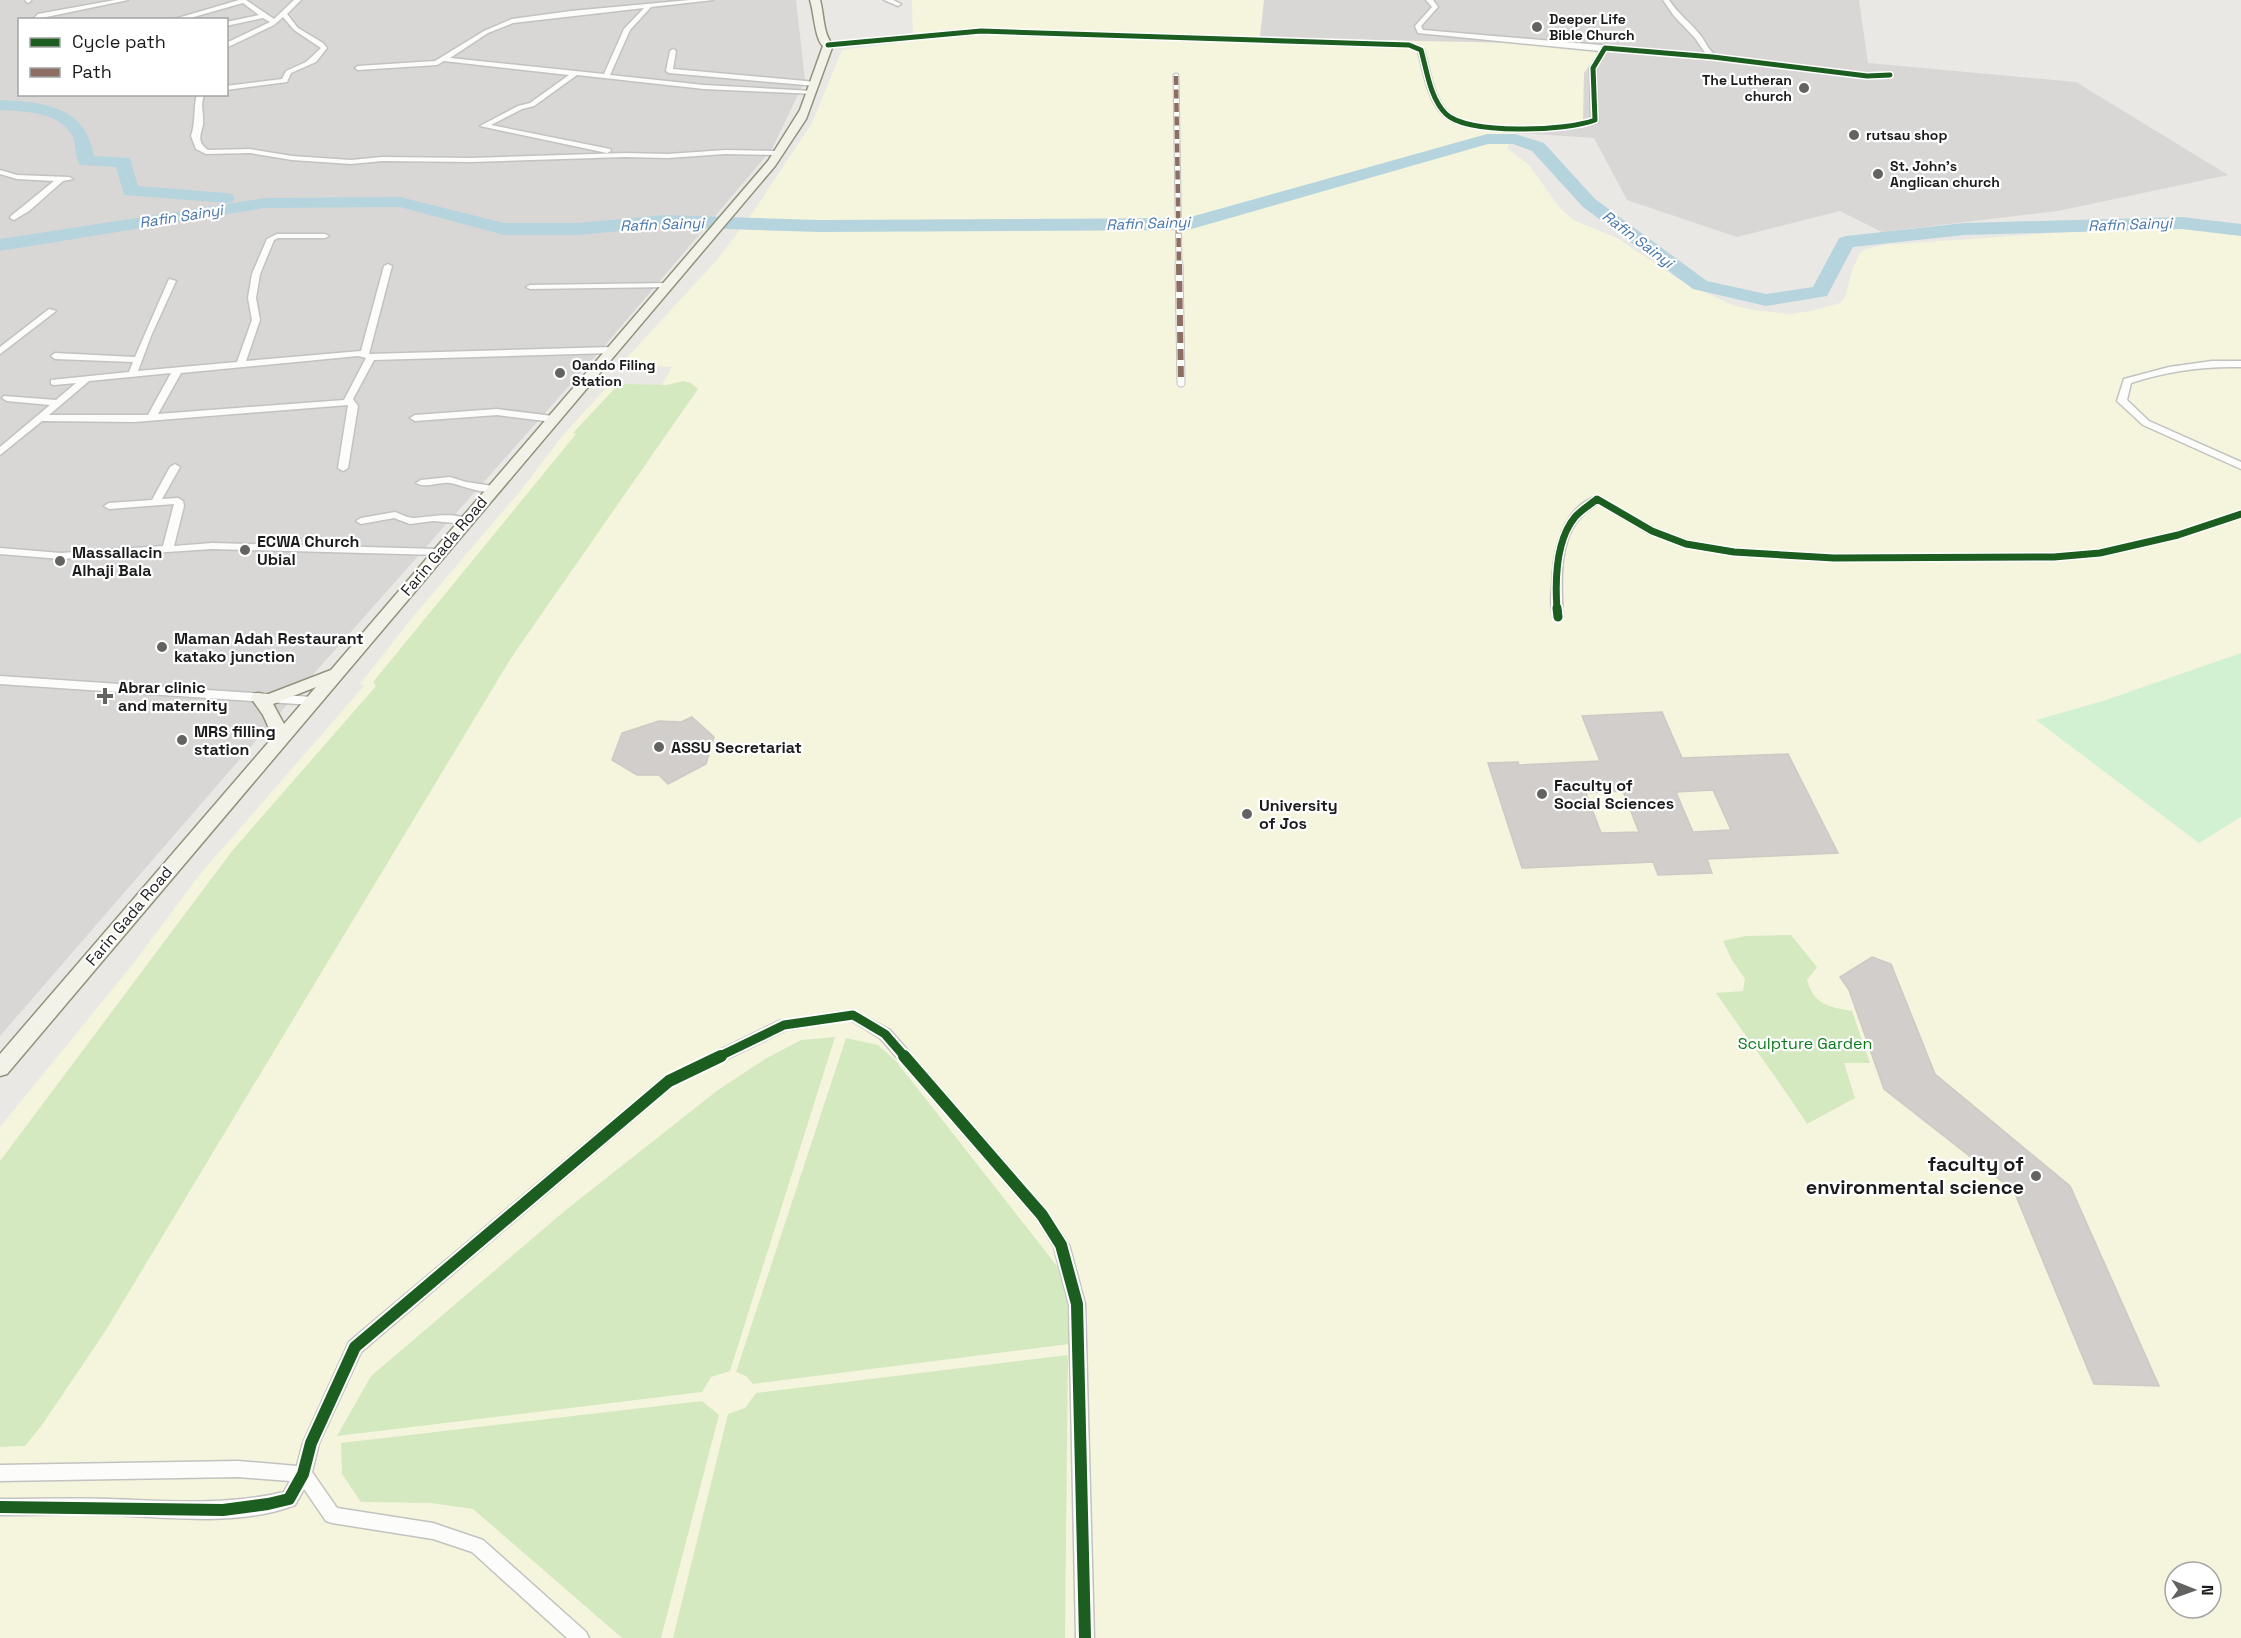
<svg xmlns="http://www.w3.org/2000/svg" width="2241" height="1638" font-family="'Space Grotesk',sans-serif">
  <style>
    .residential { fill: #d9d7d5; fill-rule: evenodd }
    .education { fill: #f5f5dd; fill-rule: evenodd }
    .grass { fill: #d5e9c1 }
    .park { fill: #d1f1d2 }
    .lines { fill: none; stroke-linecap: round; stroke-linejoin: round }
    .river { fill: #b6d4de; fill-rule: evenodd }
    .building { fill: #d1cecb; stroke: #cdcac5; stroke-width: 1.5; fill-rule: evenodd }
    .pedestrian-far1-casing { stroke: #c2c2c0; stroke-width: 7 }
    .pedestrian-casing { stroke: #c2c2c0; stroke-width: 9 }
    .minor-casing { stroke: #c2c2c0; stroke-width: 3 }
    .tertiary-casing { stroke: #c2c2c0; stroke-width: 3 }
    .secondary-casing { stroke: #91937c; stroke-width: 3 }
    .pedestrian-far1 { stroke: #fcfcfb; stroke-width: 5 }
    .pedestrian { stroke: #fcfcfb; stroke-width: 7 }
    .minor { fill: #fcfcfb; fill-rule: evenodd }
    .tertiary { fill: #fcfcfb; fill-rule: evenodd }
    .secondary { fill: #f2f2e8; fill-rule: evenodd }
    .quiet-far1 { stroke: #8d6e63; stroke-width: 4.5; stroke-dasharray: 9 4.5; stroke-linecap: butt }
    .quiet { stroke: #8d6e63; stroke-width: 6; stroke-dasharray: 11 6; stroke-linecap: butt }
    .cycleway-far3-casing { stroke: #fff; stroke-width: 8 }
    .cycleway-far2-casing { stroke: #fff; stroke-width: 10 }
    .cycleway-far1-casing { stroke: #fff; stroke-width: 13 }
    .cycleway-casing { stroke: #fff; stroke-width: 16 }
    .cycleway-far3 { stroke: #1b5e20; stroke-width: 5 }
    .cycleway-far2 { stroke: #1b5e20; stroke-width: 7 }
    .cycleway-far1 { stroke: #1b5e20; stroke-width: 9 }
    .cycleway { stroke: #1b5e20; stroke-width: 12 }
    .poi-dot { fill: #636361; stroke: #fff; stroke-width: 2 }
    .labels { text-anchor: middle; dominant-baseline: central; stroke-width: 4.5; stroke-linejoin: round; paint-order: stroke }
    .far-poi-label { font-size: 14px; font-weight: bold; fill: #1b1b1b; stroke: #fff; text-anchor: start }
    .far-water-label { font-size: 15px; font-style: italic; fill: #4876ab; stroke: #fff }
    .poi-label { font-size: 16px; font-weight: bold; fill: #1b1b1b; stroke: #fff; text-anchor: start }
    .street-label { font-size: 16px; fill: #1b1b1b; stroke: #fff }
    .park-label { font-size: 16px; fill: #0a7918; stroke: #fff }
    .near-poi-label { font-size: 20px; font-weight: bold; fill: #1b1b1b; stroke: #fff; text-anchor: end }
  </style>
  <rect width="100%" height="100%" fill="#eae8e4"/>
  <!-- residential -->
  <path class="residential" d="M0,0H796L805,80L772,149L607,343L318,669L0,1036ZM20,20H226V94H20Z
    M942,0H1859L1868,63L2076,82L2228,175L2058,211L1882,232L1840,211L1737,237L1627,200L1594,138L1346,121Z"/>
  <!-- education -->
  <path class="education" d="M912,0H1264L1260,36L1266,38L1520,43L1600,51L1584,73L1583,119L1580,123L1563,126L1528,127L1517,130L1507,148L1529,165L1559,207L1573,220L1617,238L1677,278L1706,293L1735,306L1754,310L1790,314L1811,311L1840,303L1845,297L1853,268L1860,253L1866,249L1884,245L2155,226L2241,233V1638H0V1127L133,964L201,873L364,686L360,684L412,618L521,490L564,434L608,386L662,385L672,367L621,364L717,260L751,215L812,123L842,50L913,41ZM2175,1572H2211V1608H2175Z"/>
  <!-- grass -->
  <path class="grass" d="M683,381L691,383L698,389L511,658L106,1330L42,1425L25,1446L0,1447V1161L232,851L376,686L373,682L576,434L573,433L616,387L623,384L667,385Z
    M1791,935L1817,967L1807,980C1814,1005 1829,1007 1852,1011L1870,1063H1844L1855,1098L1807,1124C1778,1079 1746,1037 1716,993L1743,991L1745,979L1732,960L1723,941L1745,936Z
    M835,1037L730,1371L711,1377L702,1392L337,1436L371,1376L567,1209L718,1090L765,1059L801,1040Z
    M846,1038L878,1045L896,1061L1057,1266L1066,1289L1070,1344L753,1384L746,1376L736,1372Z
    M1068,1355L1065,1638H673L728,1414L745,1408L756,1393Z
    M702,1401L719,1415L661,1638H622L473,1509L431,1503L361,1502L342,1474L341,1443Z"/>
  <!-- park -->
  <path class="park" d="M2241,653V817L2199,843L2036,720L2103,701Z"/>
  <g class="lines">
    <!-- river -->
    <path class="river" d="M0,100C43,102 86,106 94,156L130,158L138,186L226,193L232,194L235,198L232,202L226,203L124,195L116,167L80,165C74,156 77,146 73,137C61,112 24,111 0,110Z
      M1487,134H1515L1544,143L1595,199L1707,281L1766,294L1813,287L1837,242L1839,238L1846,236L1964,223L2182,217L2241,224V236L2182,229L1964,235L1853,247L1827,296L1766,306L1693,289L1583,207L1532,151L1513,144H1488L1188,230L820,232L665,227L577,235H504L400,207L266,208L0,251V239L266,198L400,197L504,223H577L665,215L820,220L1187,218Z"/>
  </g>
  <!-- building -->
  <path class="building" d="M1662,712L1682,758L1788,754L1838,853L1707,859L1712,873L1658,875L1653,862L1522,868L1488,763L1518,762L1519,765L1600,761L1582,716ZM1713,790L1731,830L1693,832L1676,792ZM1623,791L1639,832L1601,833L1586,793Z
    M692,717L714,737L706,764L668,784L659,775H637L612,760L622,733L659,721L681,722Z
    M1872,957L1891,964L1935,1074L2070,1186L2159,1386L2094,1384L2014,1191L1884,1089L1849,990L1840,977Z"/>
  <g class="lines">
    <!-- pedestrian-far1 casing -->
    <g class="pedestrian-far1-casing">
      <path id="pedestrian-far1" d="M1176,76L1179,266"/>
    </g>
    <!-- pedestrian casing -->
    <g class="pedestrian-casing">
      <path id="pedestrian" d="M1179,264L1181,383"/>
    </g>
    <!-- minor casing -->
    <g class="minor-casing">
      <path id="minor" d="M25,0H31V1L28,3Z
        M115,0H128L32,20L38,14Z
        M239,0H246L274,19L294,0H301L287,14L298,28L323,43L327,48L316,62L291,73L287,82L226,90V86L282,79L286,71L306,62L321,48L294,30L283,17L274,25L226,48V43L270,22L263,18L226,26V22L259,15L243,3L183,20H171Z
        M690,0H713L651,7L630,30L610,75L704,85L813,91L815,92V94L704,89L577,75L534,106L522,109L491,125L610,149L611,151L607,153L480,126L518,106L530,103L569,75L444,61L437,65L358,70L355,68L358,66L435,61L484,31L512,19L571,11ZM644,8L624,29L604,74L450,58L488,33L513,23Z
        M884,0H893L901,4L898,6Z
        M1426,0H1433L1438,7L1421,26L1423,30L1706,54L1695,38L1674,16L1663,0H1669C1678,14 1691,23 1701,36C1706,43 1708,49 1715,55L1867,74L1890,73L1893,75L1890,77L1867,78L1713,59L1607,50L1596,68L1598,122C1569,133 1466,138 1443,115C1427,99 1424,72 1418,51L1408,47L981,33L828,47L825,45L828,43L981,29L1409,43L1424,50C1430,70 1433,99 1450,114C1470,132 1567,129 1591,119L1590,68L1600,51L1418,33L1415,26L1432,7Z
        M673,49L676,51L673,69L816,82L819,84L816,86L669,73L666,71L670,51Z
        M197,94H204C200,109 204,111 203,124C201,135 196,141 208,150L250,149L292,156L351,160L382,157L471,158L625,153L668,154L725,150L778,151L782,153L778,155L725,154L668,158L625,157L471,162L382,161L351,164L292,160L250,153L206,154L196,149L191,136C196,122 193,109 197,94Z
        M0,170L17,175L69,177L73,179L63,181L29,211L14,220L10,218L11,216L54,181L17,179L0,174Z
        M277,234H325L329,236L325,238H278L274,240L260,274L256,298L260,320L246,361L361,351L384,266L388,264L392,266L369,354L612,347L616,350L612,353L374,360L353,399L358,406L348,468L343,471L338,468L348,405L134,422L42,421L0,455V447L50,405L7,401L2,398L4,396L56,400L76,383L54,385L51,384V380L129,372L133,362L55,359L51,356L55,353L135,357L169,279L176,281L151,336L138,371L237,362L252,320L248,298L252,274L267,239ZM358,356L366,358L344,400L158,414L181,373ZM171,373L148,415H49L89,381Z
        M669,283L673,285L672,287L530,289L526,287L530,285Z
        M49,309L56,311L0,354V347Z
        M2212,361H2241V367C2203,366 2167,371 2131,383L2127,400L2149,421L2241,462V469L2143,425L2117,401L2124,379L2169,367Z
        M497,409L553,416L558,419L553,422L497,415L415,421L410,418L415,415Z
        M175,464L180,467L162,499L178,498L183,501L184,506L174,546L212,543L439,549L444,552L439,555L212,549L61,559L0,554V548L61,553L163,546L174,504L109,509L104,506L109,503L152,500L170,467Z
        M450,477L466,482L493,486L498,489C486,497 463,485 450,483C439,481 426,489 416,483L421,480Z
        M1597,496L1656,529L1688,541L1734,549L1834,555L2054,554L2100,550L2175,533L2241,511V517L2182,537L2100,556L2054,560L1834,561L1734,555L1686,547L1648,533L1598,503C1591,508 1584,513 1579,519C1558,543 1561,587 1563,617L1558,620L1554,619C1550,610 1551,597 1552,587C1553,553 1560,509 1597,496Z
        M395,512C401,514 407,518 414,518C430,517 457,511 471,521L466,524L433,521L410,524L394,518L361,524L356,521L361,518Z
        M853,1010L890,1030L1047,1211L1069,1245L1085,1304L1094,1638H1076L1069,1304L1054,1247L1037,1219L880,1038L851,1020L786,1030L674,1085L361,1352L319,1443L312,1472L337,1508L433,1523L483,1540L586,1632L589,1638H567L472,1552L433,1539L332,1523L326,1521L304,1489L295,1505C238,1527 171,1517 111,1515C74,1514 37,1515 0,1515V1499C37,1499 73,1498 110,1499C168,1501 226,1506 284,1492L290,1481L238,1477L0,1481V1465L238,1461L297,1466L303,1443L349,1342L664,1077L779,1021Z"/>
    </g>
    <!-- tertiary casing -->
    <g class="tertiary-casing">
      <path id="tertiary" d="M0,676L312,697L319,701L312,705L0,684Z"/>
    </g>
    <!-- secondary casing -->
    <g class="secondary-casing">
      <path id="secondary" d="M810,0H820C824,14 823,35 833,45L806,119L775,166L7,1074L0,1076V1054L273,737L263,715L251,698L253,694L259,693L266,695L331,670L768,161L800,110L823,46C815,39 814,12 810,0ZM316,687L284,724L273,704Z"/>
    </g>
    <!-- pedestrian-far1 -->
    <use href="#pedestrian-far1" class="pedestrian-far1"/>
    <!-- pedestrian -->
    <use href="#pedestrian" class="pedestrian"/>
    <!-- minor -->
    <use href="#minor" class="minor"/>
    <!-- tertiary -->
    <use href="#tertiary" class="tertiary"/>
    <!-- secondary -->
    <use href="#secondary" class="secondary"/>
    <!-- quiet-far1 -->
    <path class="quiet-far1" d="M1176,76L1179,266"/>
    <!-- quiet -->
    <path class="quiet" d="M1179,264L1181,383"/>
    <!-- cycleway-far3 casing -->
    <g class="cycleway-far3-casing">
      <path id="cycleway-far3" d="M828,45L981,31L1409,45L1421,50C1427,71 1430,98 1446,114C1467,135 1568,131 1595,120L1593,68L1605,48L1713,57L1867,76L1890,75"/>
    </g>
    <!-- cycleway-far2 casing -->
    <g class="cycleway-far2-casing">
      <path id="cycleway-far2" d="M1557,610C1555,581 1555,541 1575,517C1581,510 1590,505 1597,499L1652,531L1686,544L1734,552L1834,558L2054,557L2100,553L2178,535L2241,514"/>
    </g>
    <!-- cycleway-far1 casing -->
    <g class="cycleway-far1-casing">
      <path id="cycleway-far1" d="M1557,608L1558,617
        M718,1057L784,1025L853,1015L885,1034L905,1057"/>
    </g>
    <!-- cycleway casing -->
    <g class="cycleway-casing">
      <path id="cycleway" d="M904,1056L1042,1215L1061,1245L1077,1304L1085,1638
        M0,1507L223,1510L268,1504L289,1499L303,1474L311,1443L355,1347L669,1081L721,1056"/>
    </g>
    <!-- cycleway-far3 -->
    <use href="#cycleway-far3" class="cycleway-far3"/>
    <!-- cycleway-far2 -->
    <use href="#cycleway-far2" class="cycleway-far2"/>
    <!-- cycleway-far1 -->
    <use href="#cycleway-far1" class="cycleway-far1"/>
    <!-- cycleway -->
    <use href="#cycleway" class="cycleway"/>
  </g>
  <!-- markers -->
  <g class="poi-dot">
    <circle cx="1537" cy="27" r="6"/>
    <circle cx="1804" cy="88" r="6"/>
    <circle cx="1854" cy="135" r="6"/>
    <circle cx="1878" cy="174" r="6"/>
    <circle cx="560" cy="373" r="6"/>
    <circle cx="245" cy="550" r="6"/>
    <circle cx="60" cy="561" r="6"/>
    <circle cx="162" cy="647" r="6"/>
    <path d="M102 687h6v6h6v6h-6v6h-6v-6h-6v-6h6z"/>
    <circle cx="182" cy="740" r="6"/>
    <circle cx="659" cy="747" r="6"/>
    <circle cx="1542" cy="794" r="6"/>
    <circle cx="1247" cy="814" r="6"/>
    <circle cx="2036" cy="1176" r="6"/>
  </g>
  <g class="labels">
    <!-- far-poi labels -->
    <g class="far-poi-label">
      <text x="1549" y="19">Deeper Life<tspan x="1549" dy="16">Bible Church</tspan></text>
      <text x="1792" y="80" text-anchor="end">The Lutheran<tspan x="1792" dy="16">church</tspan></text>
      <text x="1866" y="135">rutsau shop</text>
      <text x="1890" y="166">St. John's<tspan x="1890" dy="16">Anglican church</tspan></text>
      <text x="572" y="365">Oando Filing<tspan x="572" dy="16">Station</tspan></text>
    </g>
    <!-- far-water labels -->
    <g class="far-water-label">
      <text transform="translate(181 216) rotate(-9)">Rafin Sainyi</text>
      <text transform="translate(1148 223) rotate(-2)">Rafin Sainyi</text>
      <text transform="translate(662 224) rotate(-2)">Rafin Sainyi</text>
      <text transform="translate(2130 224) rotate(-2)">Rafin Sainyi</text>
      <text transform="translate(1638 239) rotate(37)">Rafin Sainyi</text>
    </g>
    <!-- poi labels -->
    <g class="poi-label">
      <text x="257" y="541">ECWA Church<tspan x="257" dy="18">Ubial</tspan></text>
      <text x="72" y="552">Massallacin<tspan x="72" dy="18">Alhaji Bala</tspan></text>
      <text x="174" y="638">Maman Adah Restaurant<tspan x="174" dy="18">katako junction</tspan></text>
      <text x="118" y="687">Abrar clinic<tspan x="118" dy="18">and maternity</tspan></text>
      <text x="194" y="731">MRS filling<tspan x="194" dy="18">station</tspan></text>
      <text x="671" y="747">ASSU Secretariat</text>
      <text x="1554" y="785">Faculty of<tspan x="1554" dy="18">Social Sciences</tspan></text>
      <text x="1259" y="805">University<tspan x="1259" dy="18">of Jos</tspan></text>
    </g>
    <!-- street labels -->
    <g class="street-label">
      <text transform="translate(444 546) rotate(-50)">Farin Gada Road</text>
      <text transform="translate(129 916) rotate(-50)">Farin Gada Road</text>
    </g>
    <!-- park labels -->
    <g class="park-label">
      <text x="1805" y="1043">Sculpture Garden</text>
    </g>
    <!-- near-poi labels -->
    <g class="near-poi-label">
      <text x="2024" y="1164">faculty of<tspan x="2024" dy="23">environmental science</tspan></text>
    </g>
  </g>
  <!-- legend -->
  <rect x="18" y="18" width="210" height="78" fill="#ffffff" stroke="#a4a4a4" stroke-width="1.5"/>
  <rect x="30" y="38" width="30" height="9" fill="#1b5e20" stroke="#a4a4a4" stroke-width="1.5"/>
  <text x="72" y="48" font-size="18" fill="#1b1b1b">Cycle path</text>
  <rect x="30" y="68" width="30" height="9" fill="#8d6e63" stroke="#a4a4a4" stroke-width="1.5"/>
  <text x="72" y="78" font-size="18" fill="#1b1b1b">Path</text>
  <!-- north arrow -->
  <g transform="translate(2193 1590) rotate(91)"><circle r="28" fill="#ffffff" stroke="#a4a4a4" stroke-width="1.5"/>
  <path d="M0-4.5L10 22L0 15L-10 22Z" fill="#636361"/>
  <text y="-9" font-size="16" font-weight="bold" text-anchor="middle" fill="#1b1b1b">N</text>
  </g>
</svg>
